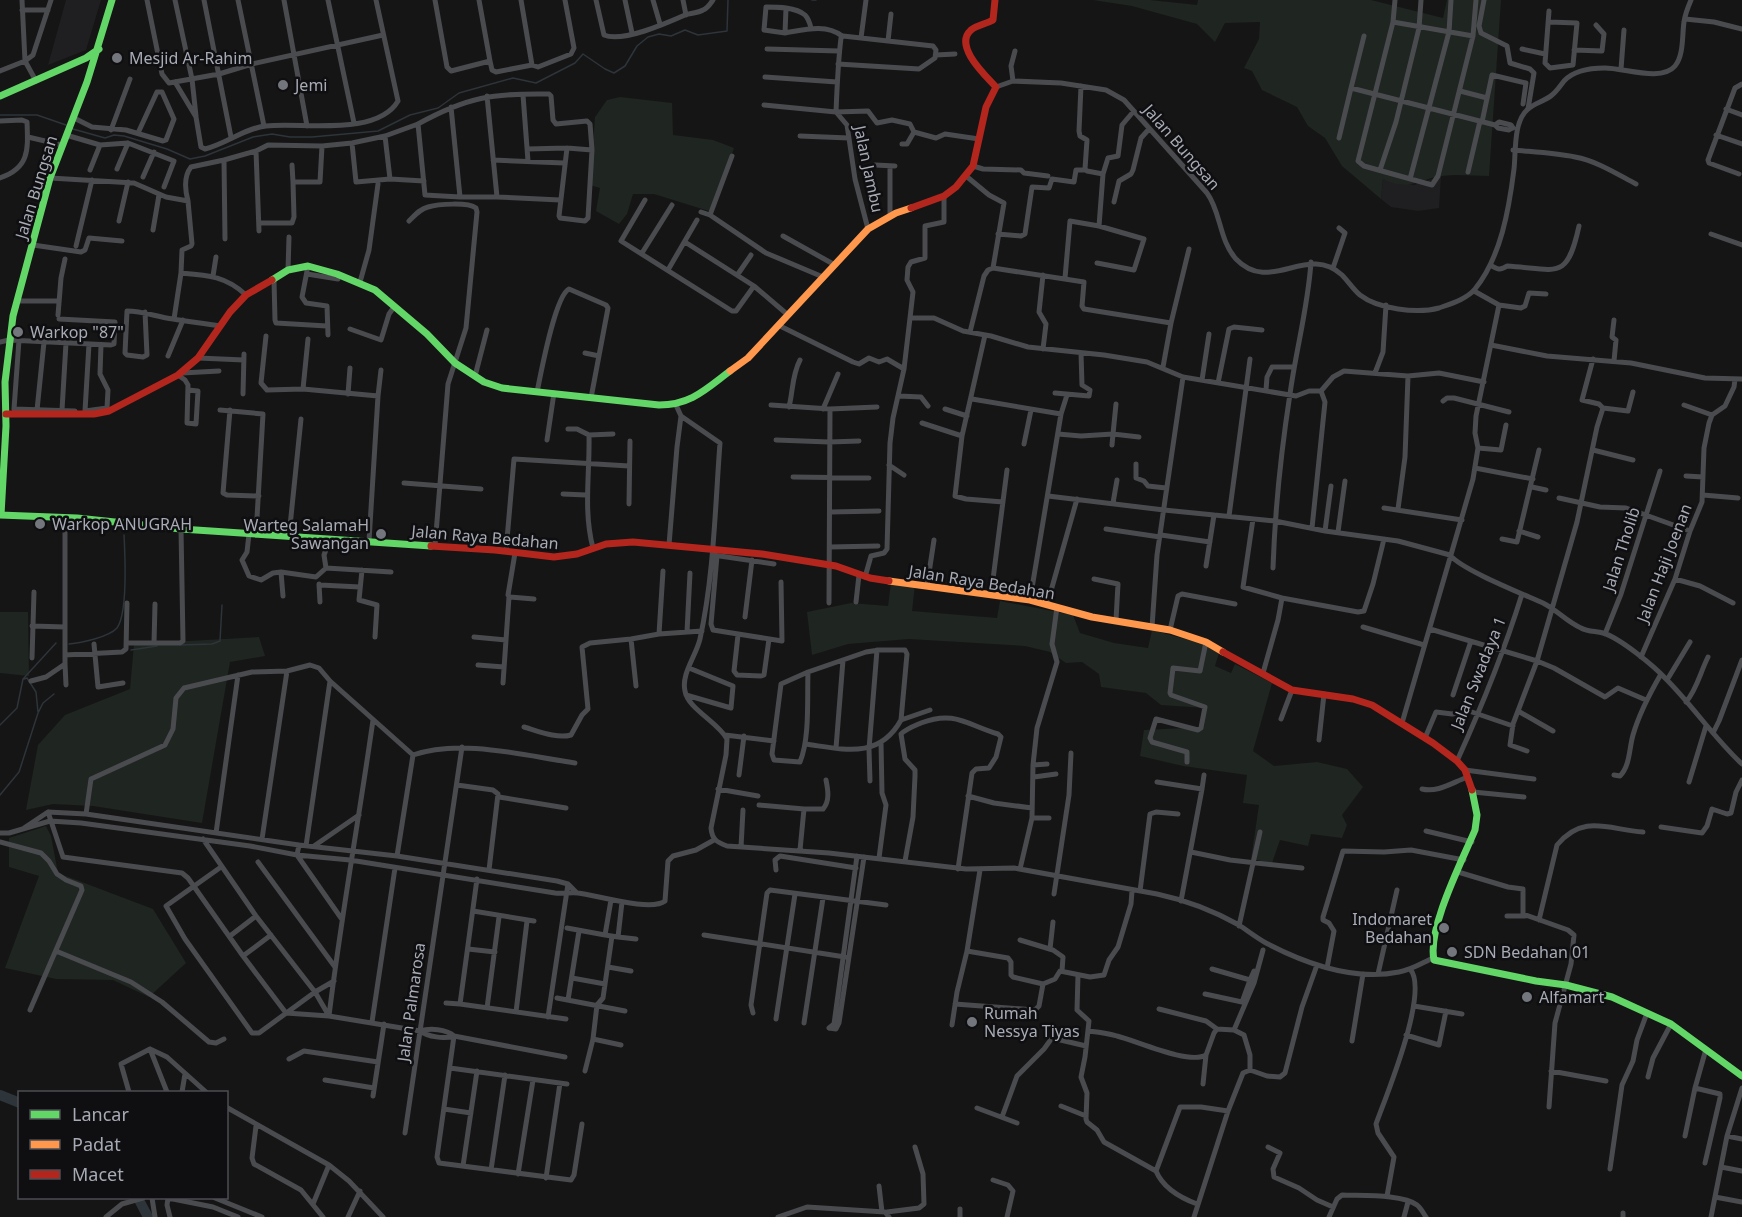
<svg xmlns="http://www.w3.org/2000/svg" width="1742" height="1217" font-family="'Noto Sans',sans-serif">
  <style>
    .built { fill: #1f1f21 }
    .green { fill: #1f2520 }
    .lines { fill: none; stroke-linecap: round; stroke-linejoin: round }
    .stream { stroke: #2d343a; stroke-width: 1.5 }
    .river { stroke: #2d343a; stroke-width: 10 }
    .street { stroke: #4a4b4e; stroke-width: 5 }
    .fast { stroke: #63d668; stroke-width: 7 }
    .slow { stroke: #ff974d; stroke-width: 7 }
    .jam { stroke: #b3261e; stroke-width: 7 }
    .poi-dot { fill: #74767d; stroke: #0f0f11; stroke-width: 2 }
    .labels { text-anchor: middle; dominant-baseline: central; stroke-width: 5; stroke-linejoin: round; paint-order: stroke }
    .poi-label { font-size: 16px; fill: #a7abb5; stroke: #0f0f11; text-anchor: start }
    .street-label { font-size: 16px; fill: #a7abb5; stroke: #0f0f11 }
  </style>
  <rect width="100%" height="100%" fill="#151515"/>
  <!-- built -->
  <path class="built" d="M66,0H101L86,50L48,65Z
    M1441,176L1439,208L1418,211L1391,207L1381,199L1383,179L1414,185Z"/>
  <!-- green -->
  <path class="green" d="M1093,0H1150L1197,5L1198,0H1371L1443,18L1447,0H1501L1489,176C1474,176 1457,174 1442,176C1417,179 1412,192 1383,179L1381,199L1342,166L1325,138L1308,126L1297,107L1262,90L1252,71L1244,68L1259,39L1260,22L1225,23L1215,42L1197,24L1132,6Z
    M620,97L672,103L673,135L713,140L734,148L712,212L654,194H633L627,214L619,224L596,211L600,188L590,185L595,117L607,100Z
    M891,583L915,585L912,611L997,618L1000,601L1073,615L1080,633L1114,643L1148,648L1152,630L1200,643L1219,653L1215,666L1231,673L1235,664L1272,683L1253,751L1274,766L1317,762L1347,769L1363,787L1342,815L1347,825L1342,838L1311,834L1308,846L1280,840L1272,863L1251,859L1259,805L1243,803L1247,775L1183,766L1140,756L1144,730L1204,727L1205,708L1161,705L1146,693L1101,687L1099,674L1082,662L1066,663L1050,652L1025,646L909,639L848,644L812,655L807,612L851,603L888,606Z
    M0,612H28L29,676L0,673Z
    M259,637L265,656L230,662L202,823L93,806L53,804L26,810L38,745L65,715L130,689L134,644Z
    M46,826L51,836L58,873L153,909L186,963L149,997L113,980L56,979L5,968L39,876L9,867V838Z"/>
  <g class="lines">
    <!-- stream -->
    <path class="stream" d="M812,0H816
      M0,115H37L66,125
      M73,129L105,138L114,135L124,136L167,149L190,159L205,156L253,137L272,134L290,137H312L378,131L410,115L438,108L459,93L513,78L536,83L575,63L583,54L605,69L614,73L625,66L637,46L648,37L659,34L671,36L685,30L698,35L727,31L728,0
      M69,644C81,643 109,637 117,628C128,613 125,554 124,535
      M180,645L212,644L220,641L222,605
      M131,650L157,646
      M24,679L27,678L36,692L38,712
      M0,725L17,708L23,679L56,643
      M0,795L19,772L38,713L43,703L54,694"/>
    <!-- river -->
    <path class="river" d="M0,1095L20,1103
      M138,1198L148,1217"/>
    <!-- street -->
    <path class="street" d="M22,0L25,61L36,81
      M147,0L162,74L169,83L219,74L252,64L383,35
      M175,0L192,79L196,116
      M204,0L231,137
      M238,0L264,126
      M284,0L307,126
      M328,0L354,123
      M435,0L447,67L451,71L490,61L479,0
      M521,0L532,65
      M596,0L604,35C622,43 667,23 685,15C691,13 698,13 703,10C708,8 710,4 713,0
      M625,0L632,33
      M653,0L660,24
      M683,0L686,15
      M1395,0L1393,22L1473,36
      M1484,0L1479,26L1481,33L1507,46L1510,63L1530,69L1534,73L1528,109
      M786,8L785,33C803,30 826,23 842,36
      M22,10H48
      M1685,19L1714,22L1742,29
      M1393,22L1358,161L1364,166L1432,185L1438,176L1473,36L1476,0
      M1549,22L1577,23L1573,65L1550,68L1545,63L1549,11
      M785,33L764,30L766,7C777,7 796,7 805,15C808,18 810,24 811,28
      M861,38L866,0
      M888,41L891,14
      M767,49L839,51
      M1522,49L1545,54
      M1574,50L1602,51L1604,34L1596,25
      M936,55L955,54
      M490,61L492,70L496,72L532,65L538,67L571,54L574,48L565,0
      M838,64L919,69L935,58L936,50L933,46L843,36L841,38C838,62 837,87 836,112L847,125L855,179L868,229
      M1621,69L1624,30
      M0,71L25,61L33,55L51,0
      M765,77L837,82
      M1013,81L1011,66L1015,51
      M175,82L196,117L201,147L205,149C226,144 245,128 266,126C301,122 377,137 398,101L376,0
      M1081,86L1079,131L1080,136L1087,140L1085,169L1087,171L1103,174L1099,226
      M996,87L1013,81L1061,83L1106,90L1124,100L1207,193C1221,212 1219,240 1236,259C1270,295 1307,243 1342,275C1348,281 1353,289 1360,295C1378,309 1417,314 1439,308C1450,304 1467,299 1475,289C1501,257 1509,209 1514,169C1516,153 1513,121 1528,109C1535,103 1545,101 1552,95C1557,91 1560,86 1564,81C1574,70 1590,68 1605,68C1624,68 1662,82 1675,66C1684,55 1682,35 1684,22C1685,14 1688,7 1691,0
      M1351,88L1364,36
      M1460,91L1487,98
      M523,95L528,161
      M764,105L836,112L868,111L877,123L892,120L910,124L914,132L907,144H902
      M451,107L460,197
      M1726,109L1742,115
      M74,118L92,127L126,130L163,141L166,140L174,119L162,92H157L138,133
      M0,121L22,120L27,122C28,149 30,168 0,178
      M1482,122L1492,75L1526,83L1523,104
      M418,124C467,97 493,93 549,94L551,96L553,120L556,124L587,121L590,124L592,150L588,218L585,221L560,218L559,216L567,148
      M1495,125L1499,122L1511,125L1513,128
      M111,130L130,79
      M914,132L936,138L945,134L979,139
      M66,135L100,145L128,143L174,161L164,187
      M1716,135L1742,144
      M385,136L390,179
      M800,136L849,138
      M28,137L62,145
      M1339,138L1351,88L1495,125L1498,128L1509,130L1512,128
      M352,143L356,182L390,179L424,181
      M527,149L567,148L592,150
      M1513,150C1534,152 1555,153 1575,157C1597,161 1617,174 1636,184
      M256,151L259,231
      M224,160L225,239
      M493,160L564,163
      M292,165L293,182
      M875,165L895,166
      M890,166V216
      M973,166L983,169L1021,170L1024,173L1048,176
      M117,169L128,143
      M90,170L100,145
      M1380,170L1396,122L1419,28L1421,0
      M1468,172L1480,121
      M1103,174L1108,158L1118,156L1122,125L1133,112
      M1739,174L1709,163L1708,160L1735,88L1742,84
      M966,176L989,195L1004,203L993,268
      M143,177L154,152
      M50,178L134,183L166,197L188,201C185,190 184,176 191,167L224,160L256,151L268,145L322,146L352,143L385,136L418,124L425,195L460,197H497L487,96
      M1410,179L1449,32L1451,0
      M497,197L560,200
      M645,200L621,241L732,311H736L754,286L788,315
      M1114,202L1119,181L1131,174L1133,170L1141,138L1149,129
      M701,212L710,215L732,156
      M710,215L766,253L823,277
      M119,221L128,182
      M409,221C415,215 420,209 428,207C438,204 468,202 476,208L477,212L466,328L448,384L435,546
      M259,223H292L294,217L293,182H320L322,146
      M153,230L159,195
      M998,234L1021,236L1025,234L1032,187L1049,188L1052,179L1074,182L1076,170H1085
      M1711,234L1742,245
      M783,236L835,265
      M685,242L754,286
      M33,245L81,252L85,250L89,238L122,241
      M76,246L92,180
      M642,253L672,205
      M1490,265C1497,269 1500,271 1507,266C1557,269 1567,282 1579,226
      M308,266L302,297L306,303L327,306L328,335
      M1333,268L1345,233L1339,228
      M288,270L289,237
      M668,270L697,220
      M181,273L182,250L191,246L192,244L188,201
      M307,274L338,279
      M738,274L751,255
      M213,276L216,257
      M1065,278L1070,221L1099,226L1144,239L1134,270L1097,263
      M274,280L275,320L276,323L327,326
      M360,282L369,250L378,184
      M17,301H59
      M1499,305L1521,308L1525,306L1529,293L1546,294
      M145,312L147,355L143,357L127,355L125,353L127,311C143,311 157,317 173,319C189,322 205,323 220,326
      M58,315L61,278L65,259
      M910,318L913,292L907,280L908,267L911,262L925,258V226L944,222V196
      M174,319L181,273C207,275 226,276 246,295
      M1614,320L1612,337L1616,340L1614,361
      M1171,323L1189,249
      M778,325L853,362L859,364L869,358L879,362L887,359L904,369
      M350,329L381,340L389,314L394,307
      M970,332L984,276L988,270L993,268L1084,282L1082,306L1084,309L1171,323L1163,367
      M985,335L962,436L955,496L966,499L1003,502
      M266,336L261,383L267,390L303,389
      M308,339L303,389L378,396L369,541
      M19,340L14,409L75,411
      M0,342L9,340L111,345L114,344L115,322L59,319
      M1491,345L1547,356L1631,363L1705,378L1742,379
      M1043,349L1046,324L1039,312L1043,275
      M585,353L599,356
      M168,356L183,320
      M198,358L244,360
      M182,373L219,371
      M1375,373L1383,352L1386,305
      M178,375L185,380L188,385L187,423L196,424L198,391L188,390
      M475,376L487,330
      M1202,380L1209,334
      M1218,383L1229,329L1234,327L1262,330
      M1266,390L1267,377L1272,367H1294
      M1321,391L1333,377L1344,371L1408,376L1439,373L1484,382
      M537,392C541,373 555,296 569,289L606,305L608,308L591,398
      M1055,393L1089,396L1090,390L1082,385L1081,353
      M243,394L244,354
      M348,394L350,368
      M378,396L381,370
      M899,396L921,397L928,406
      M972,399L1061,414
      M1443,401L1447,398H1454L1509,412
      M676,405L681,416L720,443C715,508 714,575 700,639C696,656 681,674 685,691C688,709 718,722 727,739L726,755L711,828C712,839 716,842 727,846L829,853L966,869L1014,868L1157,894C1185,900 1214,911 1239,925C1248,931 1257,938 1266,943C1306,964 1354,981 1399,972C1411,970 1422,963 1433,958
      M771,405L830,409
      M1684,405L1712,415
      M789,407C793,391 792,375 800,360
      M1603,408L1628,411L1633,392
      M823,409L838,374
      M945,409L967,416
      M37,410L44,342
      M62,410L66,343
      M220,410L263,414L256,535
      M230,410L223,493L227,495L259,496
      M85,411L107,408L108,390L100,374L101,345
      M85,411L89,344
      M922,423L962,436
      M568,429H577L589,435C590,473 583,510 593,548
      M1058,434L1081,436L1113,434L1116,404
      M589,435L613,434
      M547,440L554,393
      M776,440L829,442L859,441
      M1024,444L1031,410
      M1112,445L1113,434L1139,437
      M1478,448L1501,450L1506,425
      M1593,450L1633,460
      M1136,464V478L1144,481L1148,486L1166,488
      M889,465L904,475
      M1475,468L1533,479
      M1686,476L1703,477
      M793,477L869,478
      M404,483L481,489
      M1532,487L1546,490
      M563,494L586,495
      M1703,495L1738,498
      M1048,496L1164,510L1275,521L1325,531L1398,541L1450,555C1462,570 1523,594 1543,603C1557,610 1567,622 1581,628C1588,632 1596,631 1603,633C1620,638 1654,666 1666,679C1693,706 1714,738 1742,764
      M1559,498L1600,507L1626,508L1690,531
      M1113,503L1117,480
      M629,504L630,441
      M1384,508L1462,520
      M1398,509L1405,457L1408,376
      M830,512L879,511
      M1229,516L1250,359
      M65,517V664L66,685
      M1253,519L1243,587L1282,598L1278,620L1263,673
      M1106,529L1160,537
      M1325,531L1331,486
      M1519,531L1538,537
      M1338,532L1345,481
      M249,534L247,552L242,560L249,576L261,580L273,573L281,572L316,577L326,568L324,555L330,539
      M1161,535L1210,542
      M289,536L301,419
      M1502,539L1517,542L1539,450
      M669,545L677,447L681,416
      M830,547L878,546
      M506,551L514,459L629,466
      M515,553L508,595L510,597L534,599
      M713,555L774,564
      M717,556L711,624L713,630L782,641L781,582
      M1206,566L1214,515
      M326,568L391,572
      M1273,568C1275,509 1281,452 1290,394C1296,350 1308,307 1311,262
      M362,570L359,600L377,605L375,637
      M281,572L283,596
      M865,577L871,556L884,553L887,549L890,443L893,418L904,369L910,318H934L963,331L991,336L1028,347L1104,355L1147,362L1183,377L1296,396L1309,391H1321L1325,402L1312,528
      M1094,579L1118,584L1116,620
      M1675,579L1700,586L1733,603
      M319,584L320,602
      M320,585L360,587
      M927,586L934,540
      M991,595L1007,470
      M1282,598L1358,612L1364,611L1373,584L1384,539
      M1030,600L1061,414L1067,395
      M856,602L859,575
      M829,603L830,409L877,407
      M1047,605L1077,499
      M745,617L752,560
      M32,626L65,627
      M1152,627L1157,555L1183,377
      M1363,627L1424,645
      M1430,629L1537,661L1554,668L1605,697L1618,688L1646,700
      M1170,630L1178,596L1182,594L1235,604
      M687,632L690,573
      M659,634L663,571
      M1605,634L1621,594L1660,471
      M738,635L734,671L737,675L761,676L764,675L769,639
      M474,637L506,640
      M128,643H180L183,641L181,529
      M154,643L155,604
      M94,644L98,687L123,683
      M65,655L122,652L126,649L127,603
      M1641,657L1675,579L1690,531L1702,502L1704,448L1709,423L1712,415L1725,406L1734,387L1735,379
      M32,658L34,592
      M478,665L504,667
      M1667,680L1690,642
      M31,681L46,677L65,664
      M503,683L509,597
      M636,686L631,639L659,634L702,631
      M686,695L731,708L733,686L689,668
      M1453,695L1471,641
      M1686,702C1697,689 1700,673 1708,657
      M1518,711L1553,731
      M1281,719L1292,690
      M901,720L930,710
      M1402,723L1473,479L1478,448L1475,433L1476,416L1499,305L1474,291
      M524,727C538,731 557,739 571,735L582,715L588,709L582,647L590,643L631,639
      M1713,733L1719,721L1742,660
      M725,735L774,741
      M1425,738L1436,712L1452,714L1469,711L1513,726
      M1319,740L1324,694
      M805,744C843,749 879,760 901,720L907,654L905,650H879L866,652L808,672L781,684L772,754L774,760L800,762C810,738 807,698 808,672
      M836,748L843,660
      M1527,751L1510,745L1513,724L1537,661L1577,522L1597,427L1603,408L1599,404L1582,400L1593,359
      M1457,761C1482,706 1504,652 1522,594
      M1187,762V752L1152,742L1150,738L1156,719L1198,730L1201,728L1205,707L1171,695L1170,693L1173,668L1200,671L1206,642
      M1033,765L1047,764
      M1465,770L1534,779
      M739,775L744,736
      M1614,775L1620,776C1630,766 1629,749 1633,735C1639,714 1650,693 1661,674
      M1034,777L1056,774
      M870,781L869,749L877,650
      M1157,782L1202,789L1181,901
      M1689,782L1706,726
      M457,785L493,790L498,794L489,870
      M718,789L758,796
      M1202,789L1204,775
      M1422,789C1438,793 1453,782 1468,777
      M1473,792L1524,797
      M968,796L994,803L1032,808
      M499,797L566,808
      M759,805L804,809
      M48,812L63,857L167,871L182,873L188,878L243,956L286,1013L329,1016L420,1031C430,1028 446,1029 454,1036L565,1057
      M86,814L91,779L165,745L173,729L176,698L184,688L252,672L287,671L310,665L319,668L330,681L413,755C462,738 525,756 575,763
      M1032,818H1049
      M1661,827L1702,833L1707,826L1712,809L1727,814L1731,813L1736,792L1742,780
      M24,828L48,812L86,814L299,845L397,856L557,881L568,884L576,892
      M1426,831L1472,842
      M0,833H9L50,821L81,823L250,846L297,855L350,860L555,893C563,894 571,892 578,893C596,895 651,912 665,901L668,861L673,856L696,850L714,840
      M216,833L238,675
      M203,839L256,916L315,992L329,1016C341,917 359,819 373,720
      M262,839L287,671
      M0,842L41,853L49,861L57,874L66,880L81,886L82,890L30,1010
      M299,845L297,855L341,918
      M306,846L330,681
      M314,846L359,815
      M741,847L743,810
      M800,850L804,809H823C830,801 828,790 826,780
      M1191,852L1230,860L1302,868
      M397,856L413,755
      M879,858L886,805L882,793L881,742
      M905,861L913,817L915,776V770L905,759L901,734C906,729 914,726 921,723C955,710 967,725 998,734L1001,737L996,757L989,768L976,769L972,773L958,869
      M258,862L335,967
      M221,867L166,906L185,939L252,1033H259L315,992L334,981
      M1020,869L1032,818L1033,765L1037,728L1057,662L1052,644L1057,607
      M776,870L775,860L780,856L856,868
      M980,870L967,951L1008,958L1011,962V975L1013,977L1043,984
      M1458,872L1508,887L1523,889V914L1568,930L1574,935L1571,964L1555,1023L1549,1107
      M477,879L460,1004L566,1019
      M1140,891L1150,814L1156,812L1178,814
      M1054,894L1069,795L1071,753
      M611,900L605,935L618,937L622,902
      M473,911L534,921
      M1507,916H1525
      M1539,920L1557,845C1584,813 1609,830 1643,832
      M1239,926L1260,832
      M567,928L605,935
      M704,935L845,957
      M230,936L256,916
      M618,937L636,939
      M1020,940L1053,950L1063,957L1062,971
      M468,949L495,952
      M1050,949L1053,922
      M56,951L131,982L162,1002L209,1042L216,1043L224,1039
      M243,956L271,935
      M608,967L631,971
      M1327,968L1334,931L1329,923L1323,920V917L1343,851L1384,852L1411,850L1464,860
      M1212,969L1250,980L1254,971
      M1378,974L1397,890
      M1078,975L1077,1010L1089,1021L1085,1057L1081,1077L1087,1093L1086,1119L1087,1122L1097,1130L1104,1142L1156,1171L1180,1107H1201L1228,1111
      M572,978L605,984
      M1205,994L1242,1002L1250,980
      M557,998L625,1011
      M568,1000L579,931
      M446,1003L460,1004
      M955,1004L1035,1010L1039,1006L1043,984L1055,979L1060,971L1090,977L1104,975L1109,960L1118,947L1131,904L1132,891
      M1414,1006L1462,1014
      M487,1008L499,917
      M1159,1009L1206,1021L1217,1029L1234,1030
      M516,1012L527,921
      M753,1013L751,1005L767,893L770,890L886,905
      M548,1017L568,884
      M776,1019L795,894
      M372,1022L395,868
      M804,1023L823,898
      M952,1025L957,992L967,951
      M829,1028L836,1029L839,1023L864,857
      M829,1028L834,1024L857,856
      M420,1031C428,1037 444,1039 454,1036
      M1089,1031C1098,1032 1108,1033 1117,1036C1137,1041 1189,1065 1206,1055L1214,1033L1217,1029
      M1406,1035L1439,1045L1446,1011
      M454,1036L437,1157L439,1163L571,1180L574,1175L582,1124
      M593,1039L621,1045
      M1352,1041L1363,974
      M150,1049L167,1092
      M289,1059L304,1051L378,1062
      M450,1068L567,1084
      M1250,1070V1055L1244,1035L1234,1030L1254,983L1263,950
      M585,1071L593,1039L597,1005L603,998L612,936
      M1551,1071L1606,1081
      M1648,1077L1653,1058L1671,1024
      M325,1080L374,1088
      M1203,1084L1206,1055
      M129,1092L121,1064L150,1049L167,1057L206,1092
      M182,1092L185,1074
      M373,1096L384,1024
      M1061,1106L1086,1116
      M226,1107L329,1165L349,1181L383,1217
      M977,1108L1017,1123
      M444,1109L471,1113
      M1002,1117L1017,1076L1044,1049L1052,1038L1086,1046
      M256,1126L252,1158L254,1164L301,1190L323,1217
      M405,1133L462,747
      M1685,1136L1695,1088
      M1727,1136L1742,1139
      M1268,1147L1280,1153L1273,1169L1274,1177L1299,1188L1317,1200L1333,1207
      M1705,1163L1720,1098V1094L1695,1088L1706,1049
      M463,1166L477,1071
      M1721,1167L1742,1171
      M1610,1169L1622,1085L1633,1061L1637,1040L1647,1013
      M491,1170L505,1075
      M1156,1171C1163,1188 1181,1198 1197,1204
      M518,1174L533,1080
      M546,1178L560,1083
      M993,1180L1008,1185L1013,1191L1007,1217
      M879,1186L882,1212
      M1387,1196L1394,1157L1378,1133L1376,1124C1386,1096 1430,991 1410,969
      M1715,1197L1742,1202
      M152,1198L155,1217
      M168,1198L213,1207L238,1217
      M168,1198L167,1205L170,1217
      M215,1198L262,1217
      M313,1204L329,1165
      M887,1212L919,1208L924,1204L923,1174L915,1147
      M106,1217L122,1204L143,1198
      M348,1217L360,1191
      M778,1217L807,1207L885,1212L889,1217
      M960,1217V1209
      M1194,1217L1228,1111L1243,1073L1250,1070L1267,1076L1280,1077L1285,1073L1302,1007L1317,965
      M1329,1217L1337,1199L1342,1195C1361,1196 1403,1194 1417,1205C1421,1208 1423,1213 1426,1217
      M1404,1217L1408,1202
      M1623,1217V1213
      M1711,1217L1727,1136L1742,1088"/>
    <!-- fast -->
    <path class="fast" d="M0,96L86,58L99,49
      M272,280L288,270L308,266L337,274L375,290L427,334L455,363L484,382L502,388L659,405C691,405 706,389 730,371
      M0,515L77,518L181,529L431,546
      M1,515L6,426L5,382L13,316L50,178L87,82L112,0
      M1472,790L1477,815L1475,830C1462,861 1427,929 1434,960L1536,981L1566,985L1612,997L1671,1024L1742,1076"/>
    <!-- slow -->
    <path class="slow" d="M730,371L748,358L868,229L896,213L911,208
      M889,581L1030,600L1092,617L1170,630L1206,642L1223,652"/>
    <!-- jam -->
    <path class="jam" d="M911,208L944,196L956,187L973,166L986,107L996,87C986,76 953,46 971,30C977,25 986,24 993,20L995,0
      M6,414H94L109,411L178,375L198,358L230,312L246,295L272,280
      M431,546L495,550L554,557L577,554L606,544L633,542L762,554L836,566L870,578L889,581
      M1223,652L1292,690L1353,699L1372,705L1433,743L1457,761L1465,770L1472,790"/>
  </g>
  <!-- markers -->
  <g class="poi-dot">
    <circle cx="117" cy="58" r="6"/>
    <circle cx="283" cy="85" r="6"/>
    <circle cx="18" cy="332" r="6"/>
    <circle cx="40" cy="524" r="6"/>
    <circle cx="381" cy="534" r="6"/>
    <circle cx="1444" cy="928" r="6"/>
    <circle cx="1452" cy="952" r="6"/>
    <circle cx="1527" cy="997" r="6"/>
    <circle cx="972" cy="1022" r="6"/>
  </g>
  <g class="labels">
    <!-- poi labels -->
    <g class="poi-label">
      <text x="129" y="58">Mesjid Ar-Rahim</text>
      <text x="295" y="85">Jemi</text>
      <text x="30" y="332">Warkop "87"</text>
      <text x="52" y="524">Warkop ANUGRAH</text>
      <text x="369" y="525" text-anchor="end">Warteg SalamaH<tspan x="369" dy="18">Sawangan</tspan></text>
      <text x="1432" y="919" text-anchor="end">Indomaret<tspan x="1432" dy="18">Bedahan</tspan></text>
      <text x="1464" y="952">SDN Bedahan 01</text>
      <text x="1539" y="997">Alfamart</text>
      <text x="984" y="1013">Rumah<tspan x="984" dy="18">Nessya Tiyas</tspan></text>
    </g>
    <!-- street labels -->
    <g class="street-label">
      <text transform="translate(1182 147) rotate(49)">Jalan Bungsan</text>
      <text transform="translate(869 169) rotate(78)">Jalan Jambu</text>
      <text transform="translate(36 187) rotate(-73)">Jalan Bungsan</text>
      <text transform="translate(485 537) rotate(5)">Jalan Raya Bedahan</text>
      <text transform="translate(1621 549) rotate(-72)">Jalan Tholib</text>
      <text transform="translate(1664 563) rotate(-69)">Jalan Haji Joenan</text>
      <text transform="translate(982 582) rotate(9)">Jalan Raya Bedahan</text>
      <text transform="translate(1478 673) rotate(-68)">Jalan Swadaya 1</text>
      <text transform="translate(411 1002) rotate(-82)">Jalan Palmarosa</text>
    </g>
  </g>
  <!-- legend -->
  <rect x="18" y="1091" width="210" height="108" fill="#0f0f11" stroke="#4c4d53" stroke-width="1.5"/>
  <rect x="30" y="1110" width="30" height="9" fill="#63d668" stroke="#4c4d53" stroke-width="1.5"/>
  <text x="72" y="1121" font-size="18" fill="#a7abb5">Lancar</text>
  <rect x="30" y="1140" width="30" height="9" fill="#ff974d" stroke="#4c4d53" stroke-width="1.5"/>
  <text x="72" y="1151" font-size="18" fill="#a7abb5">Padat</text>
  <rect x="30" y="1170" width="30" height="9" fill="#b3261e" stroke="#4c4d53" stroke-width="1.5"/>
  <text x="72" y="1181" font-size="18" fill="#a7abb5">Macet</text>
</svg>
